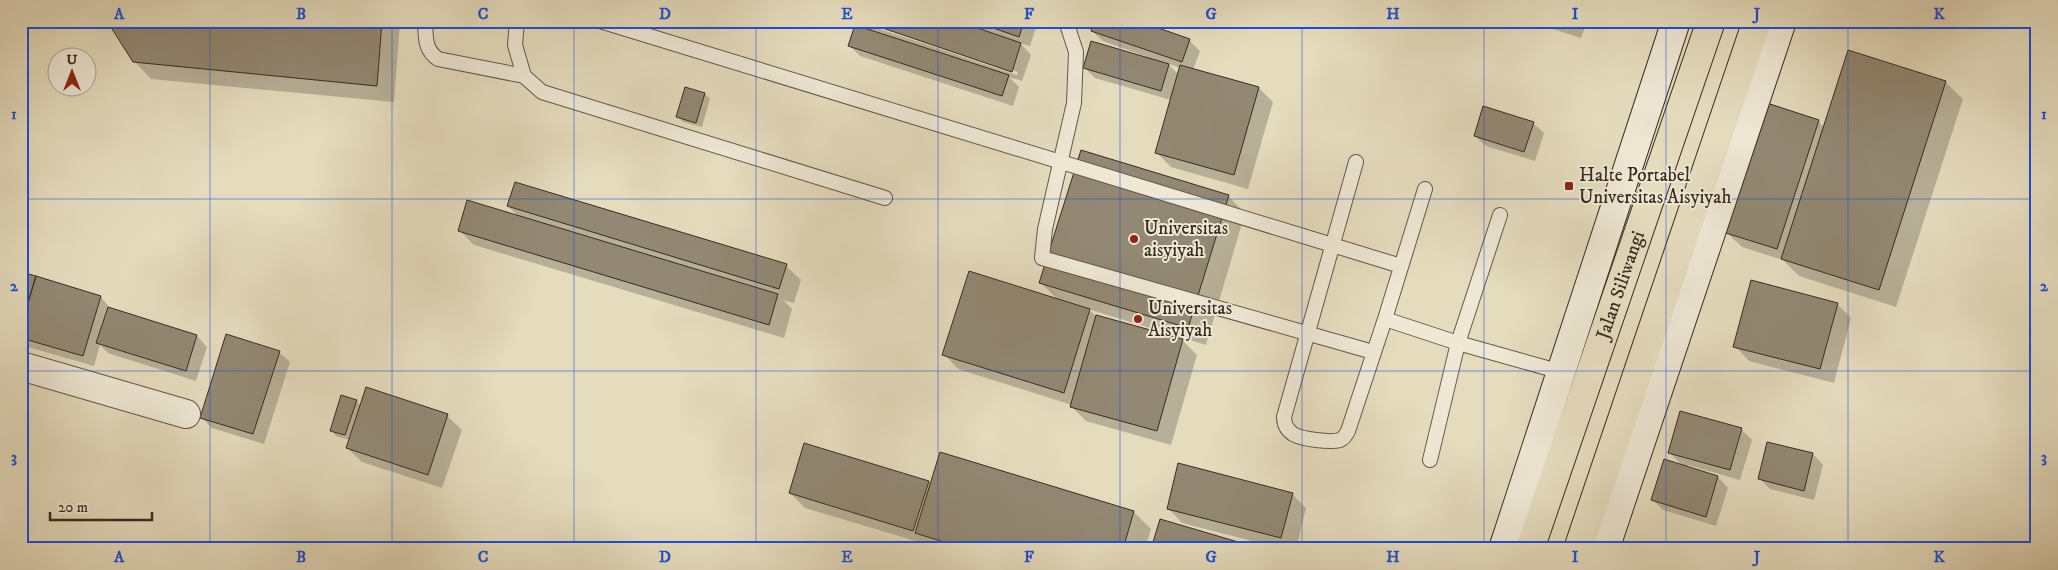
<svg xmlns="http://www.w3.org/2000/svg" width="2058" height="570" font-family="'IM FELL DW Pica',serif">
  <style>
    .shadow { fill: #0003; fill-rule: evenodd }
    .building { fill: #928873; stroke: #382c21 }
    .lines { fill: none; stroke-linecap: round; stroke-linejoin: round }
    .lane-casing { stroke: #635848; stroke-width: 16 }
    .street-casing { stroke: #635848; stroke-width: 30 }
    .secondary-casing { stroke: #382c21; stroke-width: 30 }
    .highway-casing { stroke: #382c21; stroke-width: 30 }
    .lane { stroke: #eee8d5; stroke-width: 14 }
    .street { stroke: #eee8d5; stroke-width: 28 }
    .secondary { stroke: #eee8d5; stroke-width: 28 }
    .highway { stroke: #e5dcbe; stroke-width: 28 }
    .grid { fill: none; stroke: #1d4ed8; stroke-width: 1; stroke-opacity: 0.55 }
    .poi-dot { fill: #8f2418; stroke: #eee8d5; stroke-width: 2 }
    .labels { text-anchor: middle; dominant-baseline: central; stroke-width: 4; stroke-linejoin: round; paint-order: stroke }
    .poi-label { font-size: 19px; fill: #382c21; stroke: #eee8d5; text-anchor: start }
    .street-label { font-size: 19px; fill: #382c21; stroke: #eee8d5 }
    .neatline { fill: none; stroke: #1d4ed8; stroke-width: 2 }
    .grid-label { font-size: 16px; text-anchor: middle; font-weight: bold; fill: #1d4ed8 }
  </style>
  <rect width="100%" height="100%" fill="#e5dcbe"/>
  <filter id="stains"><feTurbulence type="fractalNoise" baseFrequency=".004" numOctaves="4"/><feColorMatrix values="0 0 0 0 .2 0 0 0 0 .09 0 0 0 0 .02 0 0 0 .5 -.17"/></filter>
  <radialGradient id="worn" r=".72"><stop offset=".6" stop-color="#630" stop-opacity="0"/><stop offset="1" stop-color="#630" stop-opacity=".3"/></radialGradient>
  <!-- shadow -->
  <path class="shadow" d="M108,21H400L394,102L151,79L134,61Z
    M860,21H1038V22L1030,46L1020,43L1031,55L1022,81L1009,77L1019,87L1013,106L860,56L849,45L870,31ZM868,22L1018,72L1017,75L868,25Z
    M1528,21H1587L1581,38Z
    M1092,31L1189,40L1200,51L1193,70L1259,88L1273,102L1248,189L1171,167L1156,152L1171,100L1095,78L1085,68L1144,58L1145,56L1103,41ZM1167,63L1180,68L1179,75Z
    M1945,82L1963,99L1896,307L1799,276L1783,260L1742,247L1727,233L1818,121L1824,127Z
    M686,88L705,94L710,99L702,127L683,122L678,116Z
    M1533,123L1544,133L1535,161L1486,146L1475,136Z
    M1228,196L1245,213L1206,345L1088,309L1097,317L1182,340L1197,355L1171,445L1086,421L1072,407V405L958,369L944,354L1059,301L1041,283Z
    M508,206L786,266L801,280L794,303L783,300L792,309L784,338L474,245L459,230L519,217Z
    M21,274L101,297L111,309L197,336L207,347L196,381L108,353L100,345L94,366L21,345Z
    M1837,304L1851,318L1834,383L1749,361L1735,346Z
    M279,352L290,362L264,444L212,428L201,417Z
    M356,401L361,406L447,416L462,430L442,488L362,462L347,448L350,440L336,436L331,430Z
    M1741,429L1752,440L1740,480L1688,465L1687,468L1718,477L1728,488L1716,526L1663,510L1653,500L1683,466L1669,452Z
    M1768,443L1813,454L1823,465L1814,500L1770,489L1759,478Z
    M941,454L1134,512L1151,529L1145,549H932L929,545L805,508L790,493L929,482L931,485Z
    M1292,494L1306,508L1296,549H1284L1182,523L1168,508Z"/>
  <!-- building -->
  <path class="building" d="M107,21H382L377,86L133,62Z
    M862,21H957L1021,43L1012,72Z
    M973,21H1024L1019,37Z
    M1094,21H1138L1190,39L1182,62L1091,31Z
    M1549,21H1573L1571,28Z
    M855,25L1009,75L1002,96L848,46Z
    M1091,41L1169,64L1161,91L1083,68Z
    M1848,50L1946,81L1879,290L1781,259Z
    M1180,65L1259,87L1234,175L1155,153Z
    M685,87L705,93L696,123L676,117Z
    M1767,103L1819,120L1777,249L1726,233Z
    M1483,106L1534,122L1524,152L1474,136Z
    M1081,150L1229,195L1188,328L1039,283Z
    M515,182L787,264L779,289L507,206Z
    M467,200L778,294L769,325L458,231Z
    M969,271L1090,309L1064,393L942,355Z
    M21,272L36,276L21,326Z
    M36,276L101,296L83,356L21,338V326Z
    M1751,280L1838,303L1820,369L1733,347Z
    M108,307L197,335L186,371L96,343Z
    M1096,315L1183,339L1157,431L1070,407Z
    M226,334L280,351L253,434L200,418Z
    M366,387L448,414L428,475L346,448Z
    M341,395L357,400L345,435L330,431Z
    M1680,411L1742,428L1730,470L1668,453Z
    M1767,442L1813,453L1804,491L1758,479Z
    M804,443L929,481L913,531L789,493Z
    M940,452L1134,511L1123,549H966L915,533Z
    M1664,459L1718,476L1706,517L1651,500Z
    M1178,463L1293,493L1281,538L1167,509Z
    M1160,519L1262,549H1151Z"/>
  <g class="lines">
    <!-- lane casing -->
    <g class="lane-casing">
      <path id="lane" d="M425,21C426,37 424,49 438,59L524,76
        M517,21L515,45L524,76L542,92L885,198
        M600,21L1401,266
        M1066,21L1076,52L1074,103L1045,229L1042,258L1373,352
        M1356,162L1284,417C1284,424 1287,430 1293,434C1301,439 1331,443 1340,440C1344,438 1346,435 1348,431L1385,319L1458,343L1561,372
        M1385,319L1425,189
        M1430,460L1458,343L1500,215"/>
    </g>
    <!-- street casing -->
    <g class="street-casing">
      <path id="street" d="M21,366L186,414"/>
    </g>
    <!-- secondary casing -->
    <g class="secondary-casing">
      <path id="secondary" d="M1503,549L1676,21
        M1605,549L1782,21"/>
    </g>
    <!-- highway casing -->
    <g class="highway-casing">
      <g id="highway">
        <path id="s1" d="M1530,549L1711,21"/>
        <path d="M1578,549L1757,21"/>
      </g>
    </g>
    <!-- lane -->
    <use href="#lane" class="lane"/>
    <!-- street -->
    <use href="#street" class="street"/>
    <!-- secondary -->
    <use href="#secondary" class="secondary"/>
    <!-- highway -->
    <use href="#highway" class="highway"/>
  </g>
  <!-- grid -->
  <path class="grid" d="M210,21V549M392,21V549M574,21V549M756,21V549M938,21V549M1120,21V549M1302,21V549M1484,21V549M1666,21V549M1848,21V549M21,199H2037M21,371H2037"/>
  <!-- markers -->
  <g class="poi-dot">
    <rect x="1564" y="181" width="10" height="10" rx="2.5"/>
    <circle cx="1134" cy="239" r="5"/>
    <circle cx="1138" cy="319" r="5"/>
  </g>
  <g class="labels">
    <!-- poi labels -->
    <g class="poi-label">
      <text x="1579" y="175">Halte Portabel<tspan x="1579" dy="22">Universitas Aisyiyah</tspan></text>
      <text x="1144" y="228">Universitas<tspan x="1144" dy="22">aisyiyah</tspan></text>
      <text x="1148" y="308">Universitas<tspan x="1148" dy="22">Aisyiyah</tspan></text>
    </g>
    <!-- street labels -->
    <g class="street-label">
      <text stroke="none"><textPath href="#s1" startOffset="279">Jalan Siliwangi</textPath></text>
    </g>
  </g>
  <!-- margin -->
  <rect width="2058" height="570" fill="none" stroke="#e5dcbe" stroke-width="55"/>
  <!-- north arrow -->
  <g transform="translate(72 72)"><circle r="24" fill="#eee8d5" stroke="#a59d8d"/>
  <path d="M0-4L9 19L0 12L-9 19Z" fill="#8f2418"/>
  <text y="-8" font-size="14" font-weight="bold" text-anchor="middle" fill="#382c21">U</text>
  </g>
  <!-- scale -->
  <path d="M50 512v8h102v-8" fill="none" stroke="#382c21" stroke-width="2.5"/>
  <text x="58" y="512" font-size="15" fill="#382c21" stroke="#eee8d5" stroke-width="4" paint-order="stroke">20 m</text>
  <rect x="28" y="28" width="2002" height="514" class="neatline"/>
  <g class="grid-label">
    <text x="119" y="19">A</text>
    <text x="301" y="19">B</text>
    <text x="483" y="19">C</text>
    <text x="665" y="19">D</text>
    <text x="847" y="19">E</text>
    <text x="1029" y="19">F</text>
    <text x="1211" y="19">G</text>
    <text x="1393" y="19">H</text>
    <text x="1575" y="19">I</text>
    <text x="1757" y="19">J</text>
    <text x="1939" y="19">K</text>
    <text x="14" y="119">1</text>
    <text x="2044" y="119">1</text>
    <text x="14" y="291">2</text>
    <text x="2044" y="291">2</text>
    <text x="14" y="462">3</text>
    <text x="2044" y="462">3</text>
    <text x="119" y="562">A</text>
    <text x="301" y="562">B</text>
    <text x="483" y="562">C</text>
    <text x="665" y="562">D</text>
    <text x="847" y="562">E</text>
    <text x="1029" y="562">F</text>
    <text x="1211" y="562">G</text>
    <text x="1393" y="562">H</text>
    <text x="1575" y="562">I</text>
    <text x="1757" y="562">J</text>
    <text x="1939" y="562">K</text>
  </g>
  <rect width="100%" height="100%" filter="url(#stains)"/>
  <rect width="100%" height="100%" fill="url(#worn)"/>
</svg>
